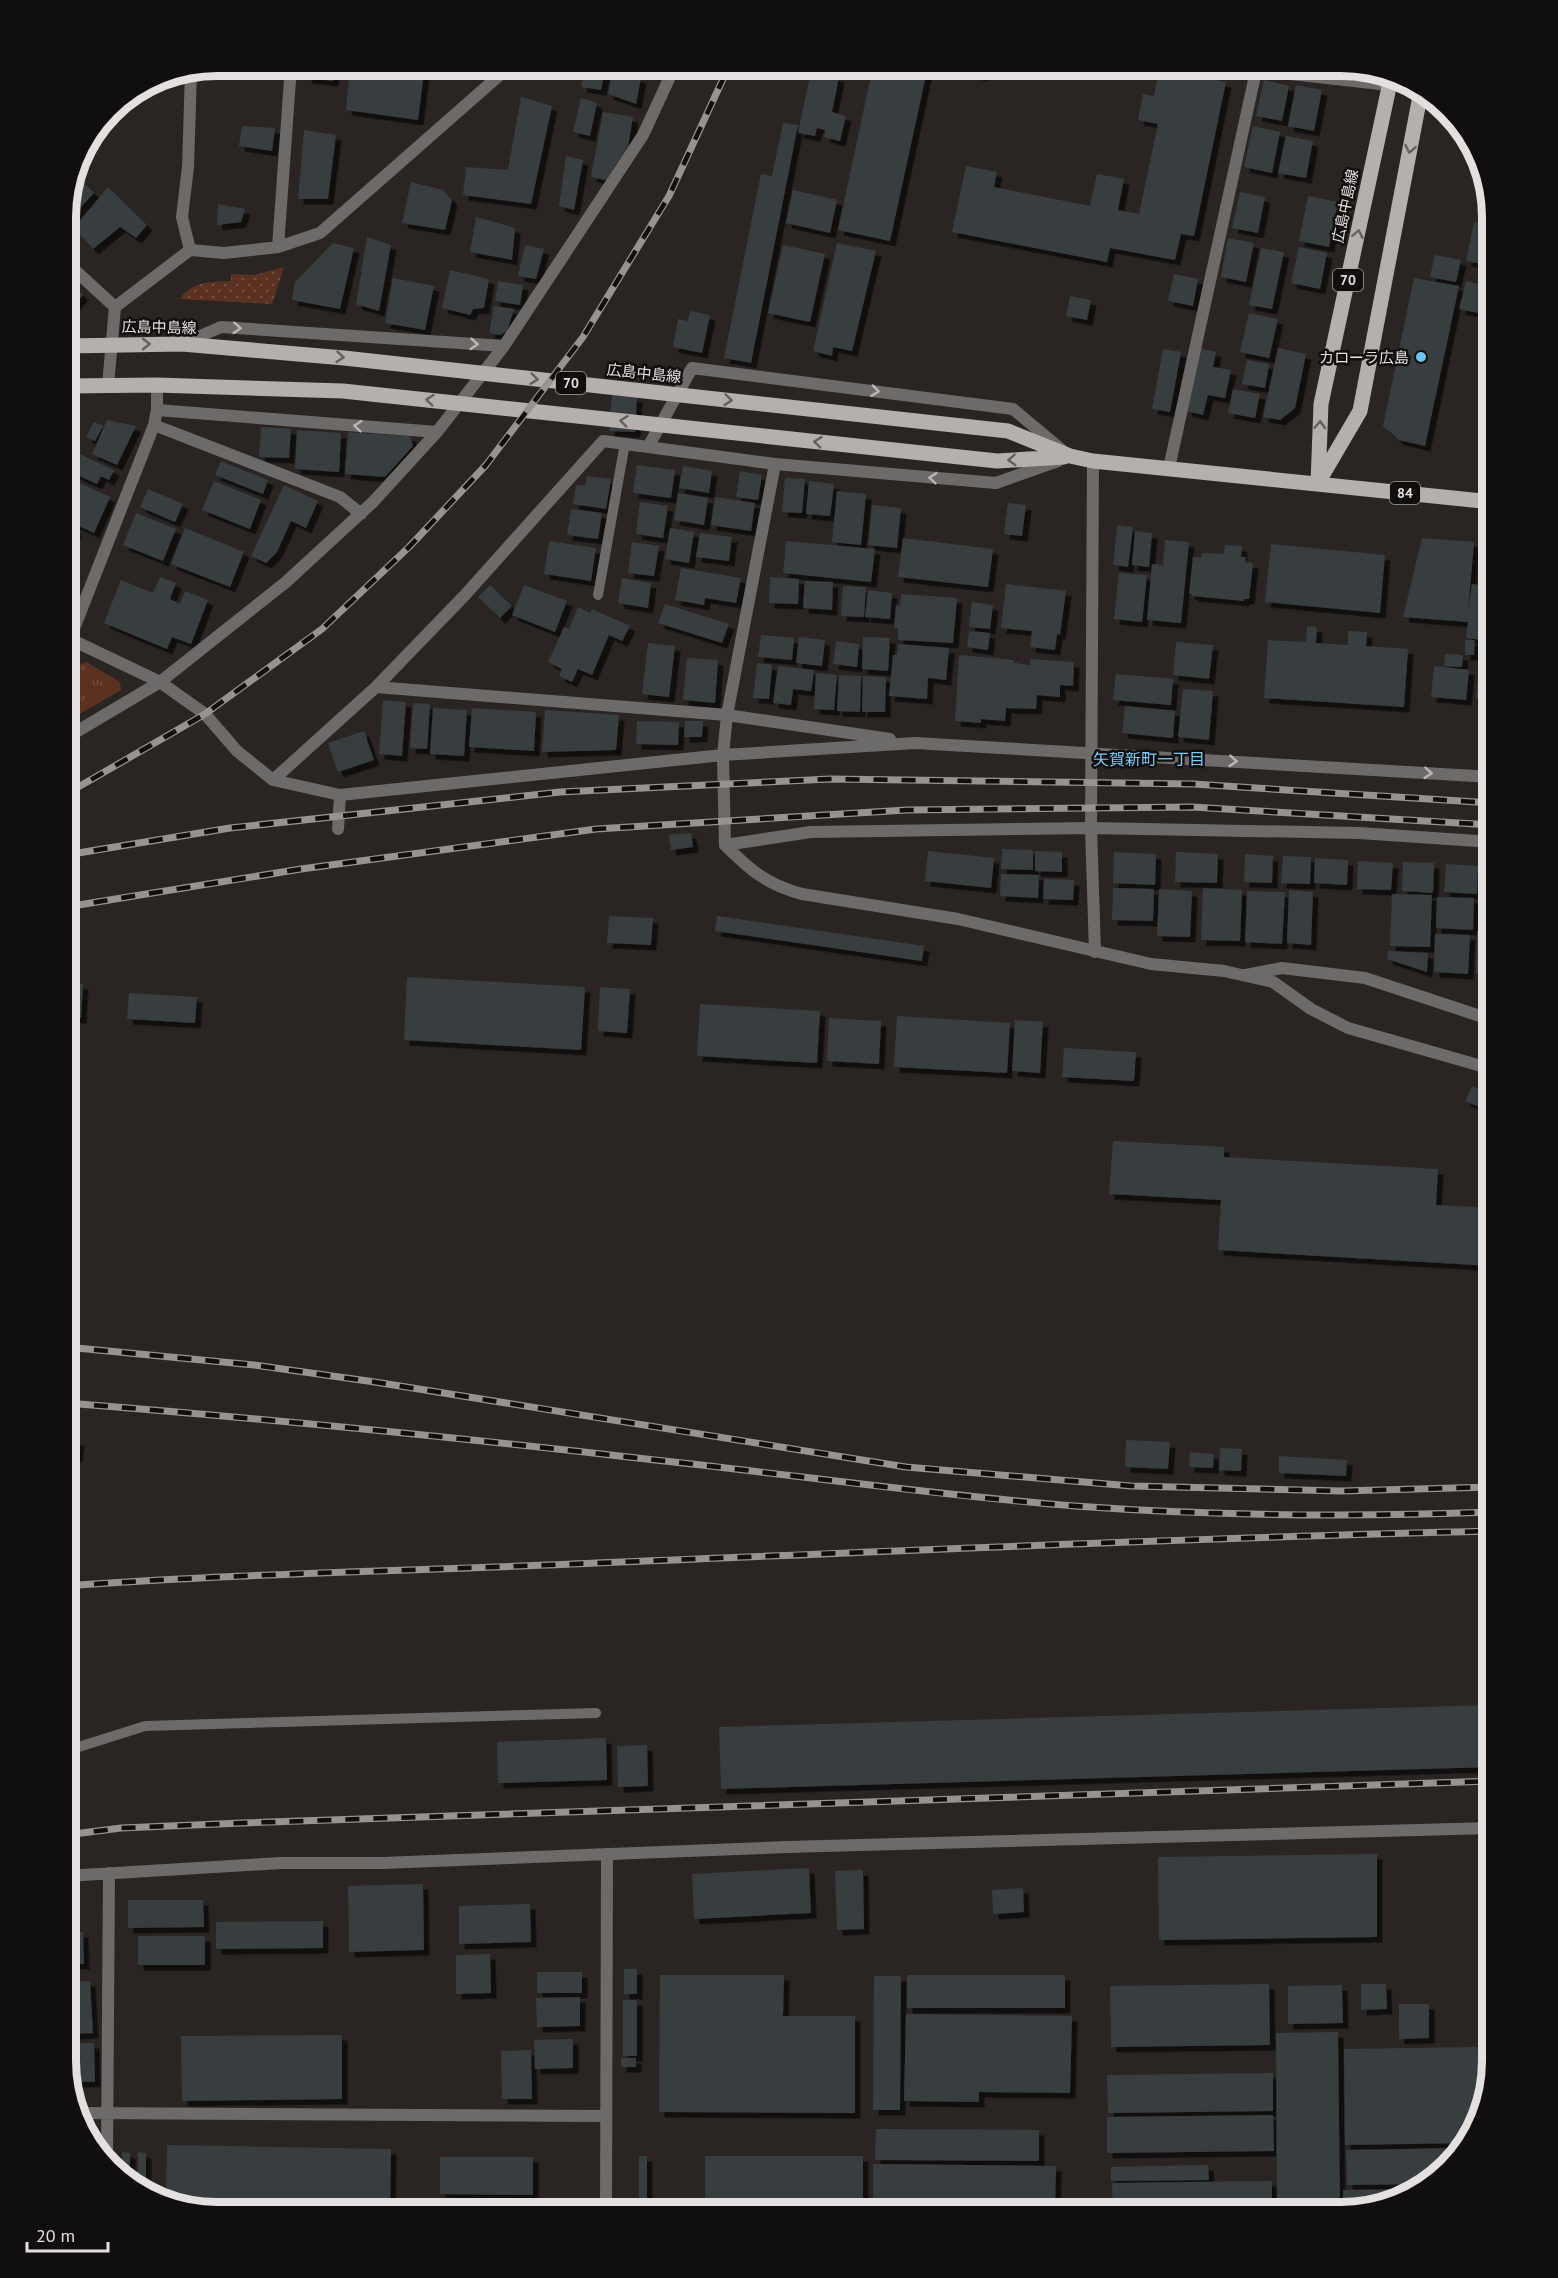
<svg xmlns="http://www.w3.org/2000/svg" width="1558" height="2278" font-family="'PT Sans','Noto Sans JP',sans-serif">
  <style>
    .grass { fill: url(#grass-dots) }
    .park { fill: url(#park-tufts) }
    .building { fill: #383d3f; filter: url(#shadow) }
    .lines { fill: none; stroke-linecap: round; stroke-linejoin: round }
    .service { stroke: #6d6b6a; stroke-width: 10 }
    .minor { stroke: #6d6b6a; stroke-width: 12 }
    .tertiary { stroke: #6d6b6a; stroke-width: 12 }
    .primary { stroke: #b5b0ae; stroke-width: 15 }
    .rail-casing { stroke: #969391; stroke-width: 7 }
    .rail { stroke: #110f0e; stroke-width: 4.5; stroke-dasharray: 14; stroke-linecap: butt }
    .oneway { stroke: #63605e }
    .oneway2 { stroke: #bab7b6 }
    .poi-dot { fill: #6ac3f1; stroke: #110f0e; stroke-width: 2 }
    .labels { text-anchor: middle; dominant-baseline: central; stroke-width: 5; stroke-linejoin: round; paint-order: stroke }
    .shield { fill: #110f0e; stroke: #a4a1a0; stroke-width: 1.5 }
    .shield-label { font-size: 14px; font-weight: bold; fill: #e3e0df }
    .street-label { font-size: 15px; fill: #e3e0df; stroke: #110f0e }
    .poi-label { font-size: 15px; fill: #e3e0df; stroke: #110f0e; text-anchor: end }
    .neighbourhood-label { font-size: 16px; fill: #7acbf6; stroke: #110f0e }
    .rim { fill: none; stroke: #e3e0df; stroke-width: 8 }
  </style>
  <defs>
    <pattern id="grass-dots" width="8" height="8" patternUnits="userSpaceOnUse" patternTransform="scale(1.5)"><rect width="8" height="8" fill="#5b3121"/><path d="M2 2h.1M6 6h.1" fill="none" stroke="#724f41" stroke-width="1.8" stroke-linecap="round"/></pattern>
    <pattern id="park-tufts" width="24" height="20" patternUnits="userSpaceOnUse" patternTransform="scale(1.5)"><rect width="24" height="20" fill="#5b3121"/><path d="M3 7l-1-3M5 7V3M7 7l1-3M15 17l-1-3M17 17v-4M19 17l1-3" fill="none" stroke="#724f41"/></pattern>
    <filter id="shadow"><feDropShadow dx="5.5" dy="5.5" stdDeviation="0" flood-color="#0009"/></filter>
  </defs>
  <rect width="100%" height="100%" fill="#2a2523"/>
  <!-- grass -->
  <path class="grass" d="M284,267L272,304L180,299C192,281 210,282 231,281V274L254,275Z"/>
  <!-- park -->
  <path class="park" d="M86,662L120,682L121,690L66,722V683L72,668Z"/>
  <!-- building -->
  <path class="building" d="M308,66H335L333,81L306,78Z
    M350,66L424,73L418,120L346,110Z
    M585,66H606L601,90L581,87Z
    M629,66H658L656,73Z
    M818,66H837L835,72Z
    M873,66H928L890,241L838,230Z
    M965,66H985L982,76L963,72Z
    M1159,69L1226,82L1194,236L1181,234L1175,260L1110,248L1107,262L952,232L966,166L997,172L994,187L1090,206L1097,174L1124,179L1118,210L1139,214L1158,124L1138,120L1143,94L1154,96Z
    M613,70L641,78L636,104L608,94Z
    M811,71L839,77L832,112L846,116L840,141L824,137L825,130L817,128L815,136L798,133Z
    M1264,80L1289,86L1282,121L1256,116Z
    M1296,85L1322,90L1314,131L1288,126Z
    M521,97L552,106L531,204L463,195L466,167L508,170Z
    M581,98L597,103L590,136L573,132Z
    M603,112L633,117L628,146L606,180L591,177Z
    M783,123L798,125L751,363L724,358L761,174L772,176Z
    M242,126L275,128L272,151L239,146Z
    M1253,126L1280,132L1272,173L1244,167Z
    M304,130L336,135L328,199H298Z
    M1286,136L1313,141L1306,178L1278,173Z
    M566,156L583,160L574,210L559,206Z
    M74,173L94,193L66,223V207Z
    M411,182L443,190L452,200L445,230L402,223Z
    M108,187L147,225L136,238L120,227L93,249L74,228Z
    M1484,188L1489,206L1481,204Z
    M793,190L837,200L830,233L786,223Z
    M1240,192L1265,197L1258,233L1232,228Z
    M1308,196L1338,202L1329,247L1299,241Z
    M218,204L245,209L241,222L217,225Z
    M476,217L515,228L512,260L470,252Z
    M1474,222L1492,225V244L1488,265L1466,261Z
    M367,237L391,245L379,311L356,304Z
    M1228,238L1254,243L1246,282L1221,277Z
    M333,243L354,248L340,309L292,300L295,282Z
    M837,243L876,251L852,351L833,347L832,356L813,351Z
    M525,245L544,249L536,279L518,276Z
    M783,245L825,254L810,322L768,313Z
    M1299,247L1327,253L1320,289L1291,283Z
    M1261,248L1284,252L1272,309L1249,305Z
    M1435,255L1461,260L1456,282L1430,277Z
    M450,270L489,279L484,308L473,309L470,315L442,308Z
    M1174,274L1198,279L1193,306L1168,301Z
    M393,278L434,286L425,330L385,323Z
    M1414,278L1459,286L1425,446L1399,440L1383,426Z
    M498,281L523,285L520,305L495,301Z
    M1466,281L1492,287L1488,315L1459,309Z
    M70,283L83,295L66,314V287Z
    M1070,296L1091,300L1087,320L1066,316Z
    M494,306L514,309L507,331L500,335L489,333Z
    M690,311L710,315L702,353L673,347L678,319L688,321Z
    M1249,313L1278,319L1269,358L1240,352Z
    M1199,348L1216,352L1213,367L1231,370L1225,398L1208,395L1203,415L1186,411Z
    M1278,348L1306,354L1295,408L1280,420L1263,417Z
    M1163,349L1181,352L1170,412L1152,409Z
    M1247,360L1269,364L1265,388L1242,384Z
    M1233,389L1260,394L1255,418L1228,413Z
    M612,395L637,397L635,432L609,431Z
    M107,420L136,426L117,465L92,454Z
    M94,422L103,426L95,441L86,437Z
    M1491,423H1492V452L1485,450Z
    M261,427L291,429L289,458L259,457Z
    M297,430L341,433L339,472L295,469Z
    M348,432L410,436L413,446L385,477L345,474Z
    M67,448L114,470L109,480L101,476L97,484L66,470Z
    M221,461L268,480L263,494L215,475Z
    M637,465L675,470L671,498L633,493Z
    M683,466L712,471L709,493L679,488Z
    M740,471L762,475L758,500L736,497Z
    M587,476L611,479L606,509L573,504L576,485L585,486Z
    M66,477L110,497L94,533L66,520Z
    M785,478L805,479L802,513L782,512Z
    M214,481L261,500L250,529L202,510Z
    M809,481L834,484L830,516L806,514Z
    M284,485L318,501L306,528L291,521L277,552L266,563L251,556Z
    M148,489L183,504L175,522L140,507Z
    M837,491L866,494L861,545L832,542Z
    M678,493L708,498L704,525L674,520Z
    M715,497L755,503L751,531L711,525Z
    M640,502L668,506L663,538L636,534Z
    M1008,503L1026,505L1022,536L1004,534Z
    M872,505L901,508L897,548L868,545Z
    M571,509L602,513L598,539L567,535Z
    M136,513L176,529L163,561L123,545Z
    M1117,525L1133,527L1128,567L1113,565Z
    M66,526L76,530L66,554Z
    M185,528L244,552L230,587L171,564Z
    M670,528L694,532L689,563L665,559Z
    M1135,531L1152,533L1149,567L1132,565Z
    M700,533L732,537L729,561L696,557Z
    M903,538L993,549L988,587L898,577Z
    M1422,538L1474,542L1468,613L1472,584L1492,587V641L1466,638L1468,622L1403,617Z
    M1165,540L1189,542L1181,623L1147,620L1152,564L1163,565Z
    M549,541L596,548L591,581L544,574Z
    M786,541L875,549L871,582L783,573Z
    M632,542L659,546L654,576L628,573Z
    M1271,544L1385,555L1380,613L1265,602Z
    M1225,545L1242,546L1241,557H1246L1245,562L1253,563L1249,599H1244V601L1192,596V594H1189L1193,557L1201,558L1202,553L1224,554Z
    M681,568L741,578L736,603L705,598L704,605L675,600Z
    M1119,573L1147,575L1142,622L1114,619Z
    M160,577L176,583L170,599L180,604L185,591L208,600L191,644L172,637L167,649L104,623L121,580L153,593Z
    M770,577L799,579L798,604L769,603Z
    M622,578L651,583L648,608L618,603Z
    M805,581L833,582L832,610L803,608Z
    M1006,584L1066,591L1060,635L1057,634L1055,650L1030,647L1032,631L1001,628Z
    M490,585L512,606L500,618L478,597Z
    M524,585L567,601L555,632L512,615Z
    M843,586L866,587L864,617L841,616Z
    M868,590L892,593L890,619L865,617Z
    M901,594L957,598L953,643L898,640V628H894L896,605L900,606Z
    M972,602L993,605L990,629L969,627Z
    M665,604L729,624L722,643L658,623Z
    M578,607L590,613L592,609L630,626L622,641L609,635L592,675L578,669L572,682L559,676L562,669L548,662L564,627L569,629Z
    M1307,626L1317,627L1316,643L1348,645V631L1367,632L1366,646L1408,649L1404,707L1264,698L1268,640L1306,642Z
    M969,631L990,633L988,650L967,647Z
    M761,635L794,638L792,660L758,657Z
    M799,637L825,640L822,666L796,663Z
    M863,637L890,638L888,671L862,669Z
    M1465,640H1475L1474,655H1465Z
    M836,641L859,644L857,667L833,664Z
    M1176,642L1213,645L1209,679L1173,675Z
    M648,643L675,646L669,697L642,694Z
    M898,644L949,648L946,680L928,678L927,699L889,696L893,655H897Z
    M1445,654L1463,655L1462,667L1444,666Z
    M959,655L1014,660V663L1030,665V659L1074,662L1073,686L1060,685V697L1037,695L1036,709L1006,708L1005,721L981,719V723L955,721Z
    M1480,655L1492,657V700L1476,698Z
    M687,658L718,660L715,703L683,700Z
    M757,663L772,665L769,699L753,698Z
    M778,666L814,670L811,691L793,689L791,705L773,703Z
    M1434,666L1469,670L1466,700L1431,697Z
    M816,673L837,675L834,710L814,709Z
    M1116,674L1173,679L1171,705L1113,700Z
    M839,675L861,676L860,712L837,711Z
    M863,676L886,677L885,712H862Z
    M1183,689L1213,691L1209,740L1178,737Z
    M383,700L406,702L402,756L379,754Z
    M413,703L430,704L427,749L410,748Z
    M1125,706L1175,711L1173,738L1122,733Z
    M433,708L467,710L464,756L430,754Z
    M472,708L536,712L534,751L469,747Z
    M545,710L619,715L616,750L542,752Z
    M1486,715H1492V741L1483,740Z
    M637,721L679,722L678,745L636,744Z
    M685,721H703L702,737H684Z
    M364,731L374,760L338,772L328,743Z
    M691,833L693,847L671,850L669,835Z
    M1002,849L1033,850V870L1001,869Z
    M928,851L994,858L991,888L925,881Z
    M1035,851L1062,852V872L1035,871Z
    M1114,852L1156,854L1155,885L1113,883Z
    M1176,852L1218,854L1217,883L1175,882Z
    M1245,854L1273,856L1272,883L1244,882Z
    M1283,856L1311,857L1310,884L1281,883Z
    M1315,858L1348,860L1347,885L1314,883Z
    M1358,861L1393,863L1391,890L1357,889Z
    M1403,862L1434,863L1433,893L1402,891Z
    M1446,864L1478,866L1477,894L1444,892Z
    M1487,866L1492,867V897H1486Z
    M1001,874L1039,875L1038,898L1000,896Z
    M1044,879L1074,880L1073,900L1043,899Z
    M1113,888L1154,889L1153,921L1112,920Z
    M1203,888L1242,890L1240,941L1201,940Z
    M1159,889L1192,891L1190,937L1157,936Z
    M1289,890L1313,892L1311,945L1287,943Z
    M1247,891L1285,892L1282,944L1245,942Z
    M1392,894L1432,895L1430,947L1390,946Z
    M1437,897L1474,898L1473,930L1436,928Z
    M1479,902H1492V927H1478Z
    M609,916L653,918L651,945L607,943Z
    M717,916L924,946L922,961L715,931Z
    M1477,931H1492V974H1476Z
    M1435,934L1470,935L1468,974L1434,972Z
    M1388,951L1428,953L1427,972L1387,959Z
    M407,977L585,987L581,1050L404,1040Z
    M66,983L83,984L81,1018L66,1017Z
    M600,987L630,989L627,1033L598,1031Z
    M129,993L197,997L195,1023L127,1019Z
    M700,1004L820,1011L817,1063L697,1056Z
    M897,1016L1010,1023L1007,1073L894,1067Z
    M829,1018L881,1021L879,1064L827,1061Z
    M1015,1020L1043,1022L1040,1073L1012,1071Z
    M1064,1048L1136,1052L1134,1081L1062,1077Z
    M1472,1086L1492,1094V1112L1465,1101Z
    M1113,1141L1224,1147V1157L1438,1169L1436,1205L1492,1208V1266L1218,1250L1221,1200L1109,1194Z
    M66,1439L79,1440L77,1457L66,1456Z
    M1126,1440L1170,1442L1168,1469L1125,1467Z
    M1220,1448L1242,1449L1241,1471L1219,1470Z
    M1190,1452L1214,1454L1213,1468L1189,1467Z
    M1279,1456L1347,1460L1346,1476L1279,1473Z
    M1492,1705V1767L721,1789L719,1727Z
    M606,1738L607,1780L498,1783L497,1742Z
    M647,1745L648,1786L618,1787L617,1746Z
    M1377,1854V1937L1159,1940L1158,1857Z
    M809,1868L811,1913L694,1919L692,1874Z
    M863,1870L864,1929L837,1930L835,1871Z
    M423,1884L424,1950L349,1952L348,1886Z
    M1023,1888L1024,1912L993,1914L992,1890Z
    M128,1900H203L204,1927L128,1928Z
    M530,1904L531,1942L459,1944V1906Z
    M323,1921V1948L216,1949V1922Z
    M83,1932L84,1964H66V1933Z
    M138,1936H205V1965H138Z
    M490,1954L491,1993L456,1994V1955Z
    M624,1969H637V1994H624Z
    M537,1972H582V1993H537Z
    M660,1975H784L783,2016H855V2113L659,2112Z
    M907,1975H1065V2008H907Z
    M874,1976H901L900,2110H873Z
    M90,1981L93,2033L66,2034V1982Z
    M1269,1984L1270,2045L1111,2047L1110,1986Z
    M1361,1984H1386L1387,2009L1361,2010Z
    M1342,1985L1343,2023L1288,2024V1986Z
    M580,1997V2026L537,2027L536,1998Z
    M623,2000H637V2056H623Z
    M1399,2004H1429V2038L1399,2039Z
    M906,2014L1072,2016L1070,2093L979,2092V2102L904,2101Z
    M1338,2032L1340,2212H1277L1276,2033Z
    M342,2035V2099L182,2101L181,2036Z
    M573,2039V2068L535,2069L534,2040Z
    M74,2043H94L95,2082H75Z
    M1481,2047L1482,2099L1472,2137L1465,2143L1345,2145L1344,2049Z
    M531,2050L532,2099H502L501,2051Z
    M621,2058H636V2067H621Z
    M1273,2073V2111L1108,2113L1107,2075Z
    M1273,2115L1274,2151L1107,2153V2117Z
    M876,2129L1039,2130V2161L875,2160Z
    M167,2145L391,2149L390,2210L189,2206L166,2199Z
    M1460,2148L1424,2184L1347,2185L1346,2150Z
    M122,2152L130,2153V2180L122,2173Z
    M138,2152L146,2153V2193L138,2189Z
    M639,2156H647V2212H639Z
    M705,2156H863V2212H705Z
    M440,2157H533V2195L440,2194Z
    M873,2164L1056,2166L1055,2212H873Z
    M1208,2165L1209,2180L1111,2181V2167Z
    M1272,2181V2212H1113L1112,2183Z
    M1419,2189L1416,2192L1343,2211V2190Z"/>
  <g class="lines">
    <!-- service -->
    <path class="service" d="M598,595L625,443
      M66,1751L145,1726L596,1713"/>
    <!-- minor -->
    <path class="minor" d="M1218,66L1389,85
      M278,247L291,66
      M190,250L224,253L278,247L320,233L510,66
      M66,262L115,307
      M182,344L221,327L504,346
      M157,410L437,432
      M154,425L340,497L361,514
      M648,447L692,368L1013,409L1062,450
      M775,464L727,715L723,755L725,845L811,832L1091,828L1359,833L1492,842
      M1169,468L1256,71
      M66,640L70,639L160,682L205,714L237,751L273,780L340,795L723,755L915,743L1492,777
      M66,649L154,425L157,410V385
      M376,687L727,715L890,739
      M66,738L160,682L286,582L373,502L437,432L504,346L643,135L675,66
      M273,780L376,687L465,595L603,441L775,464L996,483L1058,461
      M338,829L340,795
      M1246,975L1282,968L1365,978L1492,1020
      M66,1876L281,1863H382L787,1847L1492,1828
      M80,2113L605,2116
      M107,2157L109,1873
      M606,2212L607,1854"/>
    <!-- tertiary -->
    <path class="tertiary" d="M108,385L115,307L190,250L182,217L188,167L191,71
      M1093,461L1091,828L1095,952
      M725,845C750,870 766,884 802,894L958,919L1151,964L1224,971L1273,982L1311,1009L1348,1028L1492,1069"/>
    <!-- primary -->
    <path class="primary" d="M66,346L182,344L344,358L1008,431L1070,456L1093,461L1492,502
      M66,386L157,385L343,391L997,461L1064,457
      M1319,481L1360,411L1421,91
      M1318,483L1321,404L1391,78"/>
    <!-- rail casing -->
    <g class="rail-casing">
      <path id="rail" d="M66,792L80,786L205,714L322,629L409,547L486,465L583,337L669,196L729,66
        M66,855L230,828L560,792L830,779L1193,784L1492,803
        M66,907L301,869L596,829L907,810L1192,807L1492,825
        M66,1347L254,1365L375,1382L906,1467L1131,1486L1341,1491L1492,1487
        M66,1403C260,1418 453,1437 646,1459C789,1474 932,1495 1075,1506C1214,1516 1353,1517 1492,1512
        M66,1586C243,1573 419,1571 596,1563C895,1551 1193,1538 1492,1531
        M66,1835L121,1828L242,1823L1492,1781"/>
    </g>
    <!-- rail -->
    <use href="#rail" class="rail"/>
  </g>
  <!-- one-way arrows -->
  <defs><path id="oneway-chevron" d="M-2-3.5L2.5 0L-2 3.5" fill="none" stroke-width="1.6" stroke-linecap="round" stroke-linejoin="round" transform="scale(1.5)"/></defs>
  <g class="oneway">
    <use href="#oneway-chevron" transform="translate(1410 149) rotate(101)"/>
    <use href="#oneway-chevron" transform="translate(1358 234) rotate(-78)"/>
    <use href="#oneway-chevron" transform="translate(146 344)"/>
    <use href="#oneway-chevron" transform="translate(340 357) rotate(5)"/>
    <use href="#oneway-chevron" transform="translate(534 379) rotate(6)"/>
    <use href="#oneway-chevron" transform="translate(430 400) rotate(-174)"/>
    <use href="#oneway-chevron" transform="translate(728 400) rotate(6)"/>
    <use href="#oneway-chevron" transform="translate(624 421) rotate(-174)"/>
    <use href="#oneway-chevron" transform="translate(1320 425) rotate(-87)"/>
    <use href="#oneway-chevron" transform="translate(818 442) rotate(-174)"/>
    <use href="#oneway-chevron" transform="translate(1012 460) rotate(176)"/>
  </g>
  <g class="oneway2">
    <use href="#oneway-chevron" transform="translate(237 328) rotate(4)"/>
    <use href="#oneway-chevron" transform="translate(474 344) rotate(4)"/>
    <use href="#oneway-chevron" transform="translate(875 391) rotate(7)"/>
    <use href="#oneway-chevron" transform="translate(358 426) rotate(-175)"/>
    <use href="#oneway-chevron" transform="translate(933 478) rotate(-175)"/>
    <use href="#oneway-chevron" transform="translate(1233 761) rotate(4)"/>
    <use href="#oneway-chevron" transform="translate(1428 773) rotate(4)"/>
  </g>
  <!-- markers -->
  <circle class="poi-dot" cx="1421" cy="357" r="6"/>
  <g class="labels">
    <!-- shield labels -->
    <g class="shield">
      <rect x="1333" y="269" width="30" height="22" rx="4.5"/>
      <rect x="556" y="372" width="30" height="22" rx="4.5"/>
      <rect x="1390" y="482" width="30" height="22" rx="4.5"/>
    </g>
    <g class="shield-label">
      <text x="1348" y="280">70</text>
      <text x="571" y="383">70</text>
      <text x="1405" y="493">84</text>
    </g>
    <!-- street labels -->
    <g class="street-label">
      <text transform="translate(1345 206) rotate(-78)">広島中島線</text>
      <text transform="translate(159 327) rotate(1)">広島中島線</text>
      <text transform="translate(644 373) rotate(6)">広島中島線</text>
    </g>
    <!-- poi labels -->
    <g class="poi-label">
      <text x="1409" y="357">カローラ広島</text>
    </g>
    <!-- neighbourhood labels -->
    <g class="neighbourhood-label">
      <text x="1149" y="759">矢賀新町一丁目</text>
    </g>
  </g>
  <!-- crop -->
  <path d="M0 0H1558V2278H0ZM217 76H1341A141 141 0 0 1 1482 217V2061A141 141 0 0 1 1341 2202H217A141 141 0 0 1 76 2061V217A141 141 0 0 1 217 76Z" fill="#110f0e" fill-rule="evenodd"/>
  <path class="rim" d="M217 76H1341A141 141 0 0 1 1482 217V2061A141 141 0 0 1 1341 2202H217A141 141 0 0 1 76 2061V217A141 141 0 0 1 217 76Z"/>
  <!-- scale -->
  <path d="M27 2242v9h81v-9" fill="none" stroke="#e3e0df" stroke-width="3"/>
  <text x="36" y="2242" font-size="18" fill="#e3e0df" stroke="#110f0e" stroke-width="4.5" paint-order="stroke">20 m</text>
</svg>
